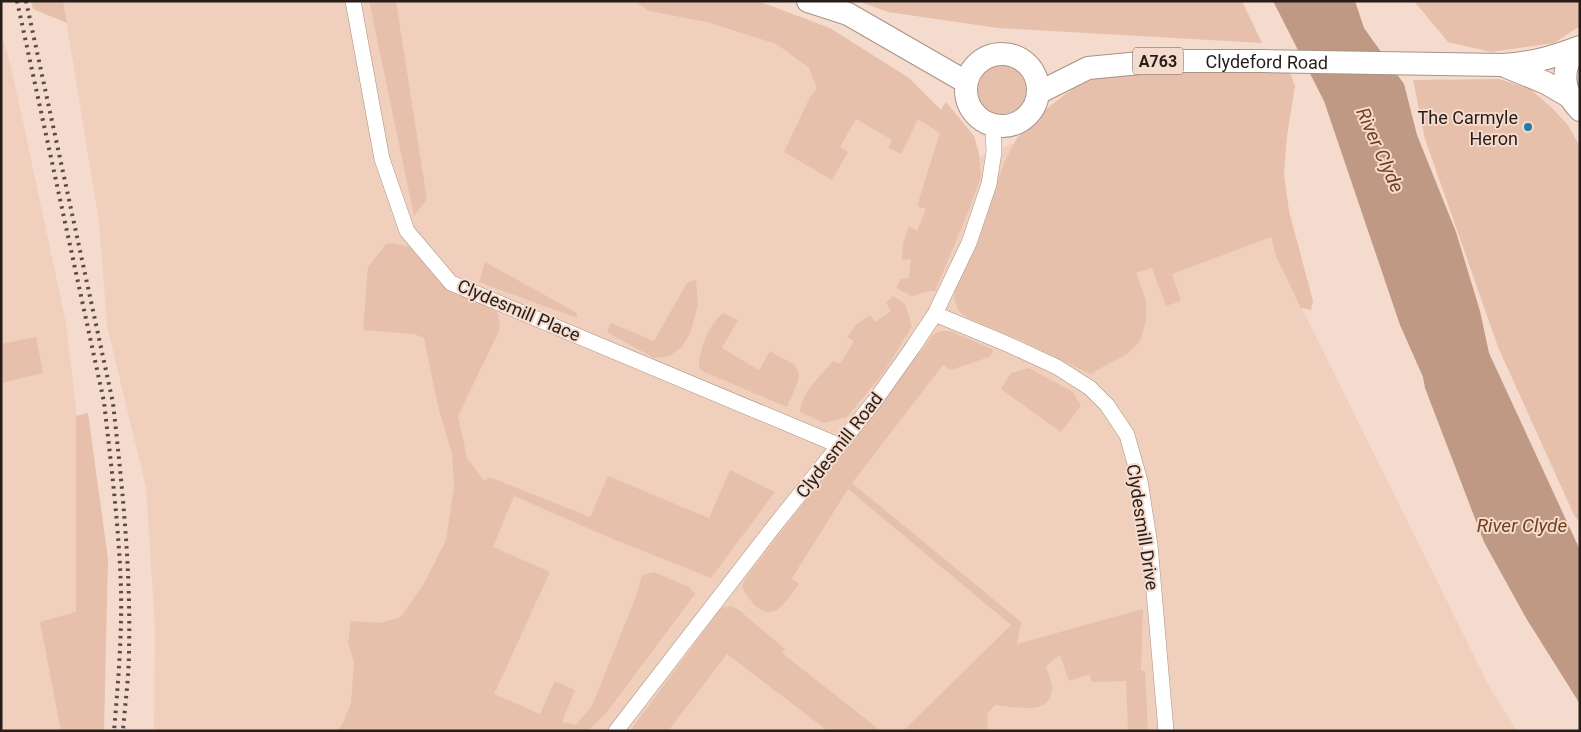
<svg xmlns="http://www.w3.org/2000/svg" width="1581" height="732" font-family="Roboto,sans-serif">
  <style>
    .built { fill: #f0cfbd }
    .green { fill: #e6c0ab }
    .water { fill: #bf9984 }
    .lines { fill: none; stroke-linecap: round; stroke-linejoin: round }
    .street-casing { stroke: #aa9284; stroke-width: 16 }
    .primary-casing { stroke: #aa9284; stroke-width: 24 }
    .street { stroke: #fff; stroke-width: 15 }
    .primary { stroke: #fff; stroke-width: 22 }
    .rail { stroke: #594c45; stroke-width: 4; stroke-dasharray: 2.5 5; stroke-linecap: butt }
    .poi-dot { fill: #217aa9; stroke: #f5dbcd; stroke-width: 2 }
    .labels { text-anchor: middle; dominant-baseline: central; stroke-width: 4; stroke-linejoin: round; paint-order: stroke }
    .shield { fill: #f5dbcd; stroke: #64564e; stroke-width: 1 }
    .shield-label { font-size: 16px; font-weight: bold; fill: #261d18 }
    .street-label { font-size: 18px; fill: #261d18; stroke: #f5dbcd }
    .poi-label { font-size: 18px; fill: #261d18; stroke: #f5dbcd; text-anchor: end }
    .water-label { font-size: 19px; font-style: italic; fill: #73401f; stroke: #f5dbcd }
  </style>
  <rect width="100%" height="100%" fill="#f5dbcd"/>
  <!-- built -->
  <path class="built" d="M63,1H369L414,215L427,199L396,1H634L649,11L710,23L776,44L809,68L837,66L979,157L1043,132L1231,81L1276,256L1490,688L1517,731H154L155,627L146,488L107,326L99,222Z
    M1,29L14,80L66,323L92,546L91,731H1Z"/>
  <!-- green -->
  <path class="green" d="M31,1H63L67,23L33,9Z
    M369,1H396L427,199L414,216Z
    M634,1H758L830,28L909,78L941,110L946,102L974,136L979,153L981,176L969,210L935,291C926,291 920,294 911,296L896,288L901,279L909,278L911,259L902,260L903,243L909,226L917,231L926,209L917,206L940,133L918,119L901,154L888,148L892,140L856,119L840,147L848,152L832,180L784,152L810,97L817,88L809,68L776,44L710,23L649,11Z
    M858,1H1242L1262,43L998,28L888,12Z
    M1414,1H1580V26L1554,43L1491,52L1448,42Z
    M978 90a24 24 0 1 1 48 0a24 24 0 1 1-48 0Z
    M1286,69L1290,73L1295,86L1287,136L1284,173L1289,211L1313,301L1311,310L1301,308L1276,256L1271,237L1172,274L1181,301L1166,306L1152,268L1136,273L1146,301V321L1140,341L1127,354L1090,374L1020,340L968,318L958,310L954,297L955,289L969,256L1005,161L1017,138L1045,110L1075,87L1110,72Z
    M1499,79L1530,89L1552,108L1568,125L1580,147V523L1574,515L1498,347L1425,139L1413,80Z
    M393,243L414,248L483,304L497,311L500,324L499,331L458,416L467,458L484,481L489,477L590,517L608,476L709,518L730,470L775,492L711,578L613,539L514,496L493,547L550,572L494,694L540,714L555,681L575,690L562,722L576,725L592,706L637,594L642,575L654,572L689,587L695,594L607,712L588,731H336L342,725L351,703L354,662L348,643L351,621L380,623L401,617L425,582L446,540L454,487L452,454L438,406L424,338L414,334L363,330L368,267L386,244Z
    M485,262L577,313V318L479,282Z
    M696,280L698,304L691,331L682,347L669,356L654,358L607,332L611,323L654,341L687,283Z
    M893,296L905,304L912,326L884,372L847,417L824,423L800,412C801,393 821,375 833,361L840,364L854,341L847,337L856,325L870,315L875,322L891,311L886,303Z
    M723,313L738,320L722,348L759,370L770,351L795,365L799,374L797,384L787,407L704,372L699,368C699,349 708,326 723,313Z
    M941,331H950L992,349L993,352L989,357L951,370L943,365L852,483L1021,622L1017,644L1143,609L1141,671H1145L1148,731H1128L1126,681L1092,682L1089,674L1069,681L1060,655L1046,666C1048,673 1052,682 1052,689C1051,717 1013,706 995,705L987,714L988,731H903L1011,625L848,489L792,578L799,584C793,591 782,609 774,611C760,616 747,598 742,586L745,579L934,334Z
    M36,337L43,373L1,383V344Z
    M1029,368L1073,392L1081,406L1061,432L1001,389L1011,373Z
    M88,413L108,559L104,731H61L40,622L76,612V416Z
    M731,606L739,610L785,649L782,653L881,731H828L727,654L668,731H630L721,608Z"/>
  <!-- water -->
  <path class="water" d="M1273,1H1355L1364,28L1404,84L1417,135L1456,232L1480,311L1489,353L1580,550V704L1526,618L1484,542L1425,388L1423,377L1400,325L1324,101Z"/>
  <g class="lines">
    <!-- street casing -->
    <g class="street-casing">
      <path id="street" d="M353,1L382,159L407,231L451,283L838,445
        M935,314L1005,343L1057,367L1090,388L1107,405L1127,435L1140,481L1150,545L1166,731
        M616,731L775,525L874,402L913,347L935,314L969,243L989,184L994,152L993,126"/>
    </g>
    <!-- primary casing -->
    <g class="primary-casing">
      <g id="primary">
        <path d="M808,1L848,14L966,82"/>
        <path d="M1580,48C1559,64 1562,92 1580,110"/>
        <circle cx="1002" cy="90" r="36"/>
        <path d="M1507,67L1546,83L1570,97"/>
        <path id="s1" d="M1038,93L1088,68L1161,61H1261L1502,65C1533,63 1550,58 1580,47"/>
      </g>
    </g>
    <!-- street -->
    <use href="#street" class="street"/>
    <!-- primary -->
    <use href="#primary" class="primary"/>
    <!-- rail -->
    <path class="rail" d="M17,1L104,402C111,464 119,527 121,589C122,637 118,684 114,731
      M26,1L113,403C122,485 131,568 129,651C129,677 125,704 123,731"/>
  </g>
  <!-- markers -->
  <circle class="poi-dot" cx="1528" cy="127" r="5"/>
  <g class="labels">
    <!-- shield labels -->
    <rect class="shield" x="1133" y="47.5" width="50" height="27" rx="4"/>
    <g class="shield-label">
      <text x="1158" y="61">A763</text>
    </g>
    <!-- street labels -->
    <g class="street-label">
      <text stroke="none"><textPath href="#s1" startOffset="235">Clydeford Road</textPath></text>
      <text transform="translate(519 310) rotate(23)">Clydesmill Place</text>
      <text transform="translate(839 445) rotate(-52)">Clydesmill Road</text>
      <text transform="translate(1143 527) rotate(81)">Clydesmill Drive</text>
    </g>
    <!-- poi labels -->
    <g class="poi-label">
      <text x="1518" y="117">The Carmyle<tspan x="1518" dy="21">Heron</tspan></text>
    </g>
    <!-- water labels -->
    <g class="water-label">
      <text transform="translate(1380 150) rotate(66)">River Clyde</text>
      <text x="1522" y="525">River Clyde</text>
    </g>
  </g>
  <!-- border -->
  <rect width="1581" height="732" fill="none" stroke="#261d18" stroke-width="5"/>
</svg>
